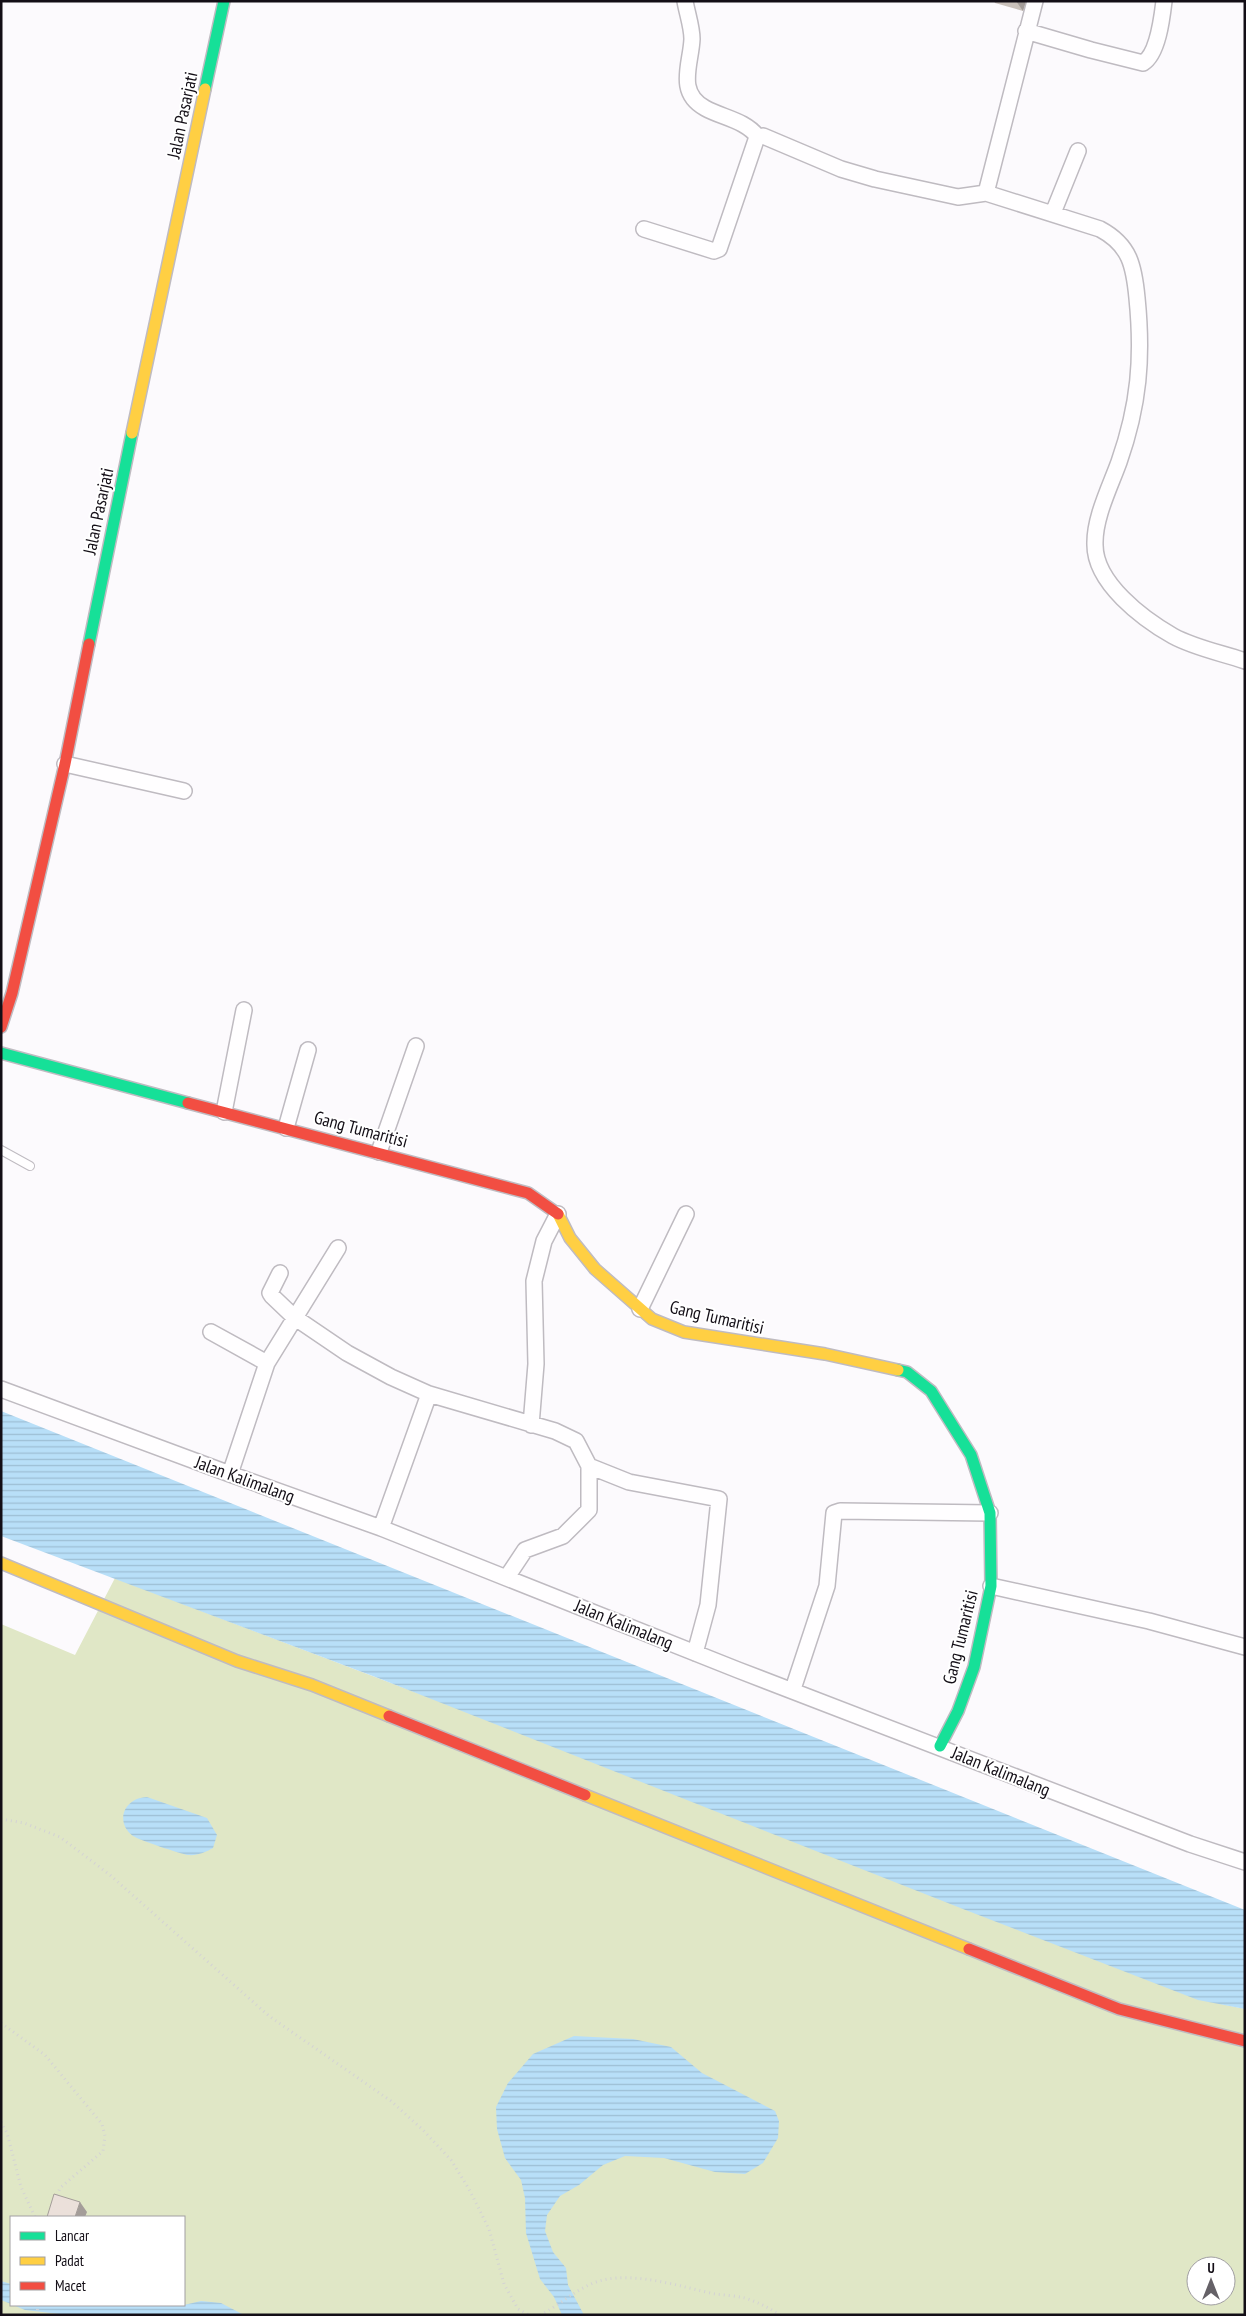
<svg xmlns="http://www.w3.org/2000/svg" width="1246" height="2316" font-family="'PT Sans Narrow',sans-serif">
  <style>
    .green { fill: #e0e7c6; fill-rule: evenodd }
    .water { fill: url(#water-rules) }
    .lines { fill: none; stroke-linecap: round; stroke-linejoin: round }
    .lane-casing { stroke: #bfbbc1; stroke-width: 10 }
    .street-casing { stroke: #bfbbc1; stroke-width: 18 }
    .fast-casing { stroke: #bfbbc1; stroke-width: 14 }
    .slow-casing { stroke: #bfbbc1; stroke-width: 14 }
    .jam-casing { stroke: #bfbbc1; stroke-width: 14 }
    .path { stroke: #d4d3d4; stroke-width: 3; stroke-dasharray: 1 4; stroke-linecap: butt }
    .lane { stroke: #fffeff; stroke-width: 8 }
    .street { stroke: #fffeff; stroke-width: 15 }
    .fast { stroke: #16e098; stroke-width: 11 }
    .slow { stroke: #ffcf43; stroke-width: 11 }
    .jam { stroke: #f24e42; stroke-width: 11 }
    .wall { fill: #cac1bb }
    .shaded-wall { fill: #a49d99 }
    .building { fill: #ebe0da; stroke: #a49d99 }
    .labels { text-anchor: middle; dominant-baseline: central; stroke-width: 4; stroke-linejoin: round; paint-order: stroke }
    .street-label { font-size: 18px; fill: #130e16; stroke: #fff }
  </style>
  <defs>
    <pattern id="water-rules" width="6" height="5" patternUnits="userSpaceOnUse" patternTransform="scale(1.25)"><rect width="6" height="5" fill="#b8dff8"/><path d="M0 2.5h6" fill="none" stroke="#9dbed4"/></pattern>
  </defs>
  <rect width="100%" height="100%" fill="#fcfafd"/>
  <!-- green -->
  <path class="green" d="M115,1578L596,1761L1198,1999L1245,2009V2315H1V1624L75,1655ZM11,2217H184V2305H11ZM1196,2266H1226V2296H1196Z"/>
  <!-- water -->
  <path class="water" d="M1,1411L1245,1910V2009L1198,2000L963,1909L378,1678L1,1536Z
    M147,1797L207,1818L217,1835L213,1848C206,1852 197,1856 188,1855C181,1854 139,1840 133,1836C115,1823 123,1798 147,1797Z
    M574,2036L633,2039L671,2047L702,2073L775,2111L779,2121L778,2138L763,2163L745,2174L715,2172L664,2158L625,2156L603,2165L579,2185L560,2196L547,2215L545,2231L553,2252L566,2268L568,2285L584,2315H562L554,2297L540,2279L526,2233L525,2198L521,2180L505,2158L497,2129L496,2107L508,2083L533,2054Z
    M1,2281L11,2284V2304L1,2300Z
    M201,2301L221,2303L244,2315H68L25,2310L13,2305H184Z"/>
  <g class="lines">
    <!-- lane casing -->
    <g class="lane-casing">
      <path id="lane" d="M1,1150L30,1166"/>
    </g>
    <!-- street casing -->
    <g class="street-casing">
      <path id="street" d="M685,1C687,13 692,27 692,39C691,64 676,92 705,108C723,118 745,120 758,137
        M1035,1L986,193L1100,229C1130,245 1134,266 1137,298C1143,358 1139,405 1119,462C1110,487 1094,518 1095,545C1095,583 1143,619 1173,636C1195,648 1222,653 1245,661
        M1026,31L1091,50L1143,63C1158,54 1162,18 1164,1
        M1053,213L1078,151
        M644,229L714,251L719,249L756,140L758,137L763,136L841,169L875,179L958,197L986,193
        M65,764L184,791
        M224,1112L244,1010
        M286,1128L308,1050
        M379,1152L416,1046
        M280,1273L270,1293L272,1296L294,1317L347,1353L391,1377L429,1394L555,1431L576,1441L589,1466V1510L563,1536L525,1550L507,1577
        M640,1309L686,1214
        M211,1332L267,1363
        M1,1389L230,1474L381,1528L738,1670L1190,1844L1245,1862
        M531,1425L536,1364L534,1281L544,1241L558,1214
        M589,1466L629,1482L719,1499L708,1605L695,1653
        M230,1474L267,1363L338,1248
        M381,1528L429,1394
        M991,1586L1149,1621L1245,1647
        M793,1689L827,1586L834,1513L840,1511L990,1513"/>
    </g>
    <!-- fast casing -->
    <g class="fast-casing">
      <path id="fast" d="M205,89L224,1
        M89,644L132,433
        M1,1053L188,1103
        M898,1370L907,1372L931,1391L971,1455L990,1513L991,1586L974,1667L958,1711L940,1746"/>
    </g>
    <!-- slow casing -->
    <g class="slow-casing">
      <path id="slow" d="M132,433L205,89
        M558,1214L570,1238L595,1269L652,1319L684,1332L825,1354L898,1370
        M1,1563L237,1661L312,1685L389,1716
        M585,1795L969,1949"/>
    </g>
    <!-- jam casing -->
    <g class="jam-casing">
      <path id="jam" d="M1,1027L12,993L65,764L89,644
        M188,1103L528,1193L558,1214
        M389,1716L585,1795
        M969,1949L1119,2009L1245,2041"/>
    </g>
    <!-- path -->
    <path class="path" d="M1,1819L24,1823L60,1837L110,1875L269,2016L391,2101L423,2130L451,2160L469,2189L489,2229L504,2284L518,2309L529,2315
      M1,2023L45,2055L102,2124L105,2136L103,2151L60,2188L56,2198
      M1,2122L7,2133L21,2187L35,2217
      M37,2315L38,2305
      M540,2315C561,2305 578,2286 603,2280C637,2272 682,2287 715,2294C725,2295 736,2296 745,2298C758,2302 769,2308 780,2315"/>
    <!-- lane -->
    <use href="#lane" class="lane"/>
    <!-- street -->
    <use href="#street" class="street"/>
    <!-- fast -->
    <use href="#fast" class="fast"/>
    <!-- slow -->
    <use href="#slow" class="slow"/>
    <!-- jam -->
    <use href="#jam" class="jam"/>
  </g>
  <!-- wall -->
  <path class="wall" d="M994,1H1026L1023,11L995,3Z"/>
  <!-- shaded-wall -->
  <path class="shaded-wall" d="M1016,1H1026L1023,11Z
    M80,2202L87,2212L85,2217H75Z"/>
  <!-- building -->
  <path class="building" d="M54,2194L80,2202L75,2217H47Z"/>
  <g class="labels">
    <!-- street labels -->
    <g class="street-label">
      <text transform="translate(182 115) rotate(-78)">Jalan Pasarjati</text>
      <text transform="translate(98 511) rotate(-78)">Jalan Pasarjati</text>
      <text transform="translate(361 1129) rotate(15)">Gang Tumaritisi</text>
      <text transform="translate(717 1317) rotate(13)">Gang Tumaritisi</text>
      <text transform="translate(245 1479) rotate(20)">Jalan Kalimalang</text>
      <text transform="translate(624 1624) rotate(22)">Jalan Kalimalang</text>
      <text transform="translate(960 1637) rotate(-76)">Gang Tumaritisi</text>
      <text transform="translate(1001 1771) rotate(22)">Jalan Kalimalang</text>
    </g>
  </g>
  <!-- border -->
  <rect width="1246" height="2316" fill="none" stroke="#130e16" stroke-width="5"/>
  <!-- legend -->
  <rect x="10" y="2216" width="175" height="90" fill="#ffffff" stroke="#a19fa2"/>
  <rect x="20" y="2232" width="25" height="8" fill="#16e098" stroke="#a19fa2"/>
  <text x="55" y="2241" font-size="15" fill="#130e16">Lancar</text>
  <rect x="20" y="2257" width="25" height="8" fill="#ffcf43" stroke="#a19fa2"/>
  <text x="55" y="2266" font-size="15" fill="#130e16">Padat</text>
  <rect x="20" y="2282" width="25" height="8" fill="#f24e42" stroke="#a19fa2"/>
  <text x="55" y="2291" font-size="15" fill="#130e16">Macet</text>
  <!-- north arrow -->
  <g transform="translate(1211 2281)"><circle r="24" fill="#ffffff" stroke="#a19fa2"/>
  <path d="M0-4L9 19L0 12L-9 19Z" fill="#656167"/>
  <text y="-8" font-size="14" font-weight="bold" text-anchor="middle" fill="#130e16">U</text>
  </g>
</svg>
